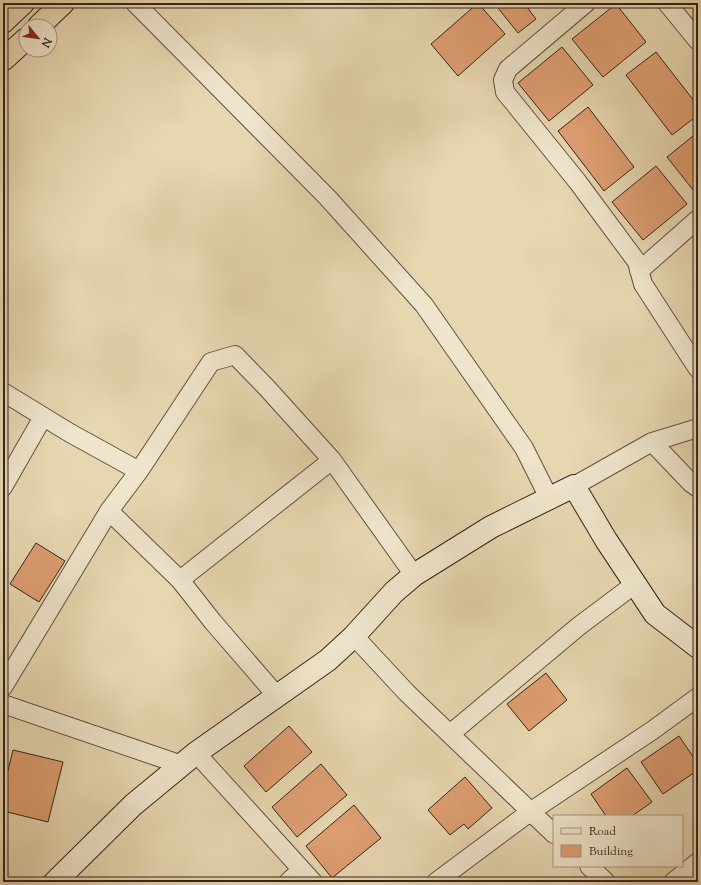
<svg xmlns="http://www.w3.org/2000/svg" width="701" height="885" font-family="'Sorts Mill Goudy',serif">
  <style>
    .building { fill: #df9f72; stroke: #35231c }
    .lines { fill: none; stroke-linecap: round; stroke-linejoin: round }
    .street-casing { stroke: #625041; stroke-width: 20 }
    .secondary-casing { stroke: #35231c; stroke-width: 24 }
    .highway-casing { stroke: #35231c; stroke-width: 24 }
    .street { stroke: #efe5cc; stroke-width: 18 }
    .secondary { stroke: #efe5cc; stroke-width: 22 }
    .highway { stroke: #e7d7b1; stroke-width: 22 }
  </style>
  <rect width="100%" height="100%" fill="#e7d7b1"/>
  <filter id="stains"><feTurbulence type="fractalNoise" baseFrequency=".005" numOctaves="4"/><feColorMatrix values="0 0 0 0 .2 0 0 0 0 .09 0 0 0 0 .02 0 0 0 .5 -.17"/></filter>
  <radialGradient id="worn" r=".72"><stop offset=".6" stop-color="#630" stop-opacity="0"/><stop offset="1" stop-color="#630" stop-opacity=".3"/></radialGradient>
  <!-- building -->
  <path class="building" d="M478,3L505,34L458,76L431,44Z
    M494,3H524L536,19L518,33Z
    M616,4L646,42L603,77L572,39Z
    M562,47L593,85L549,121L518,83Z
    M656,52L698,106V115L672,135L626,75Z
    M588,107L634,167L604,191L558,131Z
    M698,132V195H697L667,157Z
    M656,166L687,204L643,240L612,202Z
    M36,543L65,561L39,602L10,584Z
    M546,673L567,700L529,731L507,704Z
    M289,726L312,752L266,792L244,766Z
    M679,736L698,764V770L663,794L641,762Z
    M13,750L63,762L48,822L3,811V791Z
    M321,764L347,795L297,837L272,807Z
    M627,768L652,802L632,816H606L591,794Z
    M465,777L492,808L468,829L464,824L450,835L428,810Z
    M354,805L381,838L332,878L306,846Z"/>
  <g class="lines">
    <!-- street casing -->
    <g class="street-casing">
      <path id="street" d="M135,3L327,197L424,305L524,448L549,498
        M586,3L508,69L503,80L505,92L577,181L637,262L643,284L698,369
        M667,3L698,41
        M639,271L698,219
        M3,392L70,433L139,471
        M652,442L691,483L698,488
        M574,486L652,442L698,428
        M3,487L43,417
        M109,511L180,580L213,622L277,696
        M180,580L332,460
        M354,636L407,693L554,834
        M3,687L109,511L139,471L211,362L235,355L267,388L332,460L414,575
        M3,704L182,765
        M450,734L579,626L635,584
        M196,753L313,882
        M589,866L606,882
        M288,882L301,870
        M436,882L530,812L653,730L698,697
        M673,882L698,862"/>
    </g>
    <!-- secondary casing -->
    <g class="secondary-casing">
      <path id="secondary" d="M55,882L133,805L196,753L328,660L354,636L394,592L414,575L491,527L574,486L606,540L655,614L698,647"/>
    </g>
    <!-- highway casing -->
    <g class="highway-casing">
      <path id="highway" d="M3,22L23,3
        M39,26L63,3
        M3,60L26,39"/>
    </g>
    <!-- street -->
    <use href="#street" class="street"/>
    <!-- secondary -->
    <use href="#secondary" class="secondary"/>
    <!-- highway -->
    <use href="#highway" class="highway"/>
  </g>
  <!-- margin -->
  <rect width="701" height="885" fill="none" stroke="#e7d7b1" stroke-width="16"/>
  <rect x="4" y="4" width="693" height="877" fill="none" stroke="#35231c" stroke-width="2"/>
  <rect x="8" y="8" width="685" height="869" fill="none" stroke="#35231c"/>
  <!-- legend -->
  <rect x="553" y="815" width="130" height="52" fill="#efe5cc" stroke="#a59786"/>
  <rect x="561" y="828" width="20" height="6" fill="#efe5cc" stroke="#a59786"/>
  <text x="589" y="835" font-size="12" fill="#35231c">Road</text>
  <rect x="561" y="845" width="20" height="12" fill="#df9f72" stroke="#a59786"/>
  <text x="589" y="855" font-size="12" fill="#35231c">Building</text>
  <!-- north arrow -->
  <g transform="translate(38 38) rotate(119)"><circle r="19" fill="#efe5cc" stroke="#a59786"/>
  <path d="M0-3L7 15L0 10L-7 15Z" fill="#8f2418"/>
  <text y="-6" font-size="11" font-weight="bold" text-anchor="middle" fill="#35231c">N</text>
  </g>
  <rect width="100%" height="100%" filter="url(#stains)"/>
  <rect width="100%" height="100%" fill="url(#worn)"/>
</svg>
